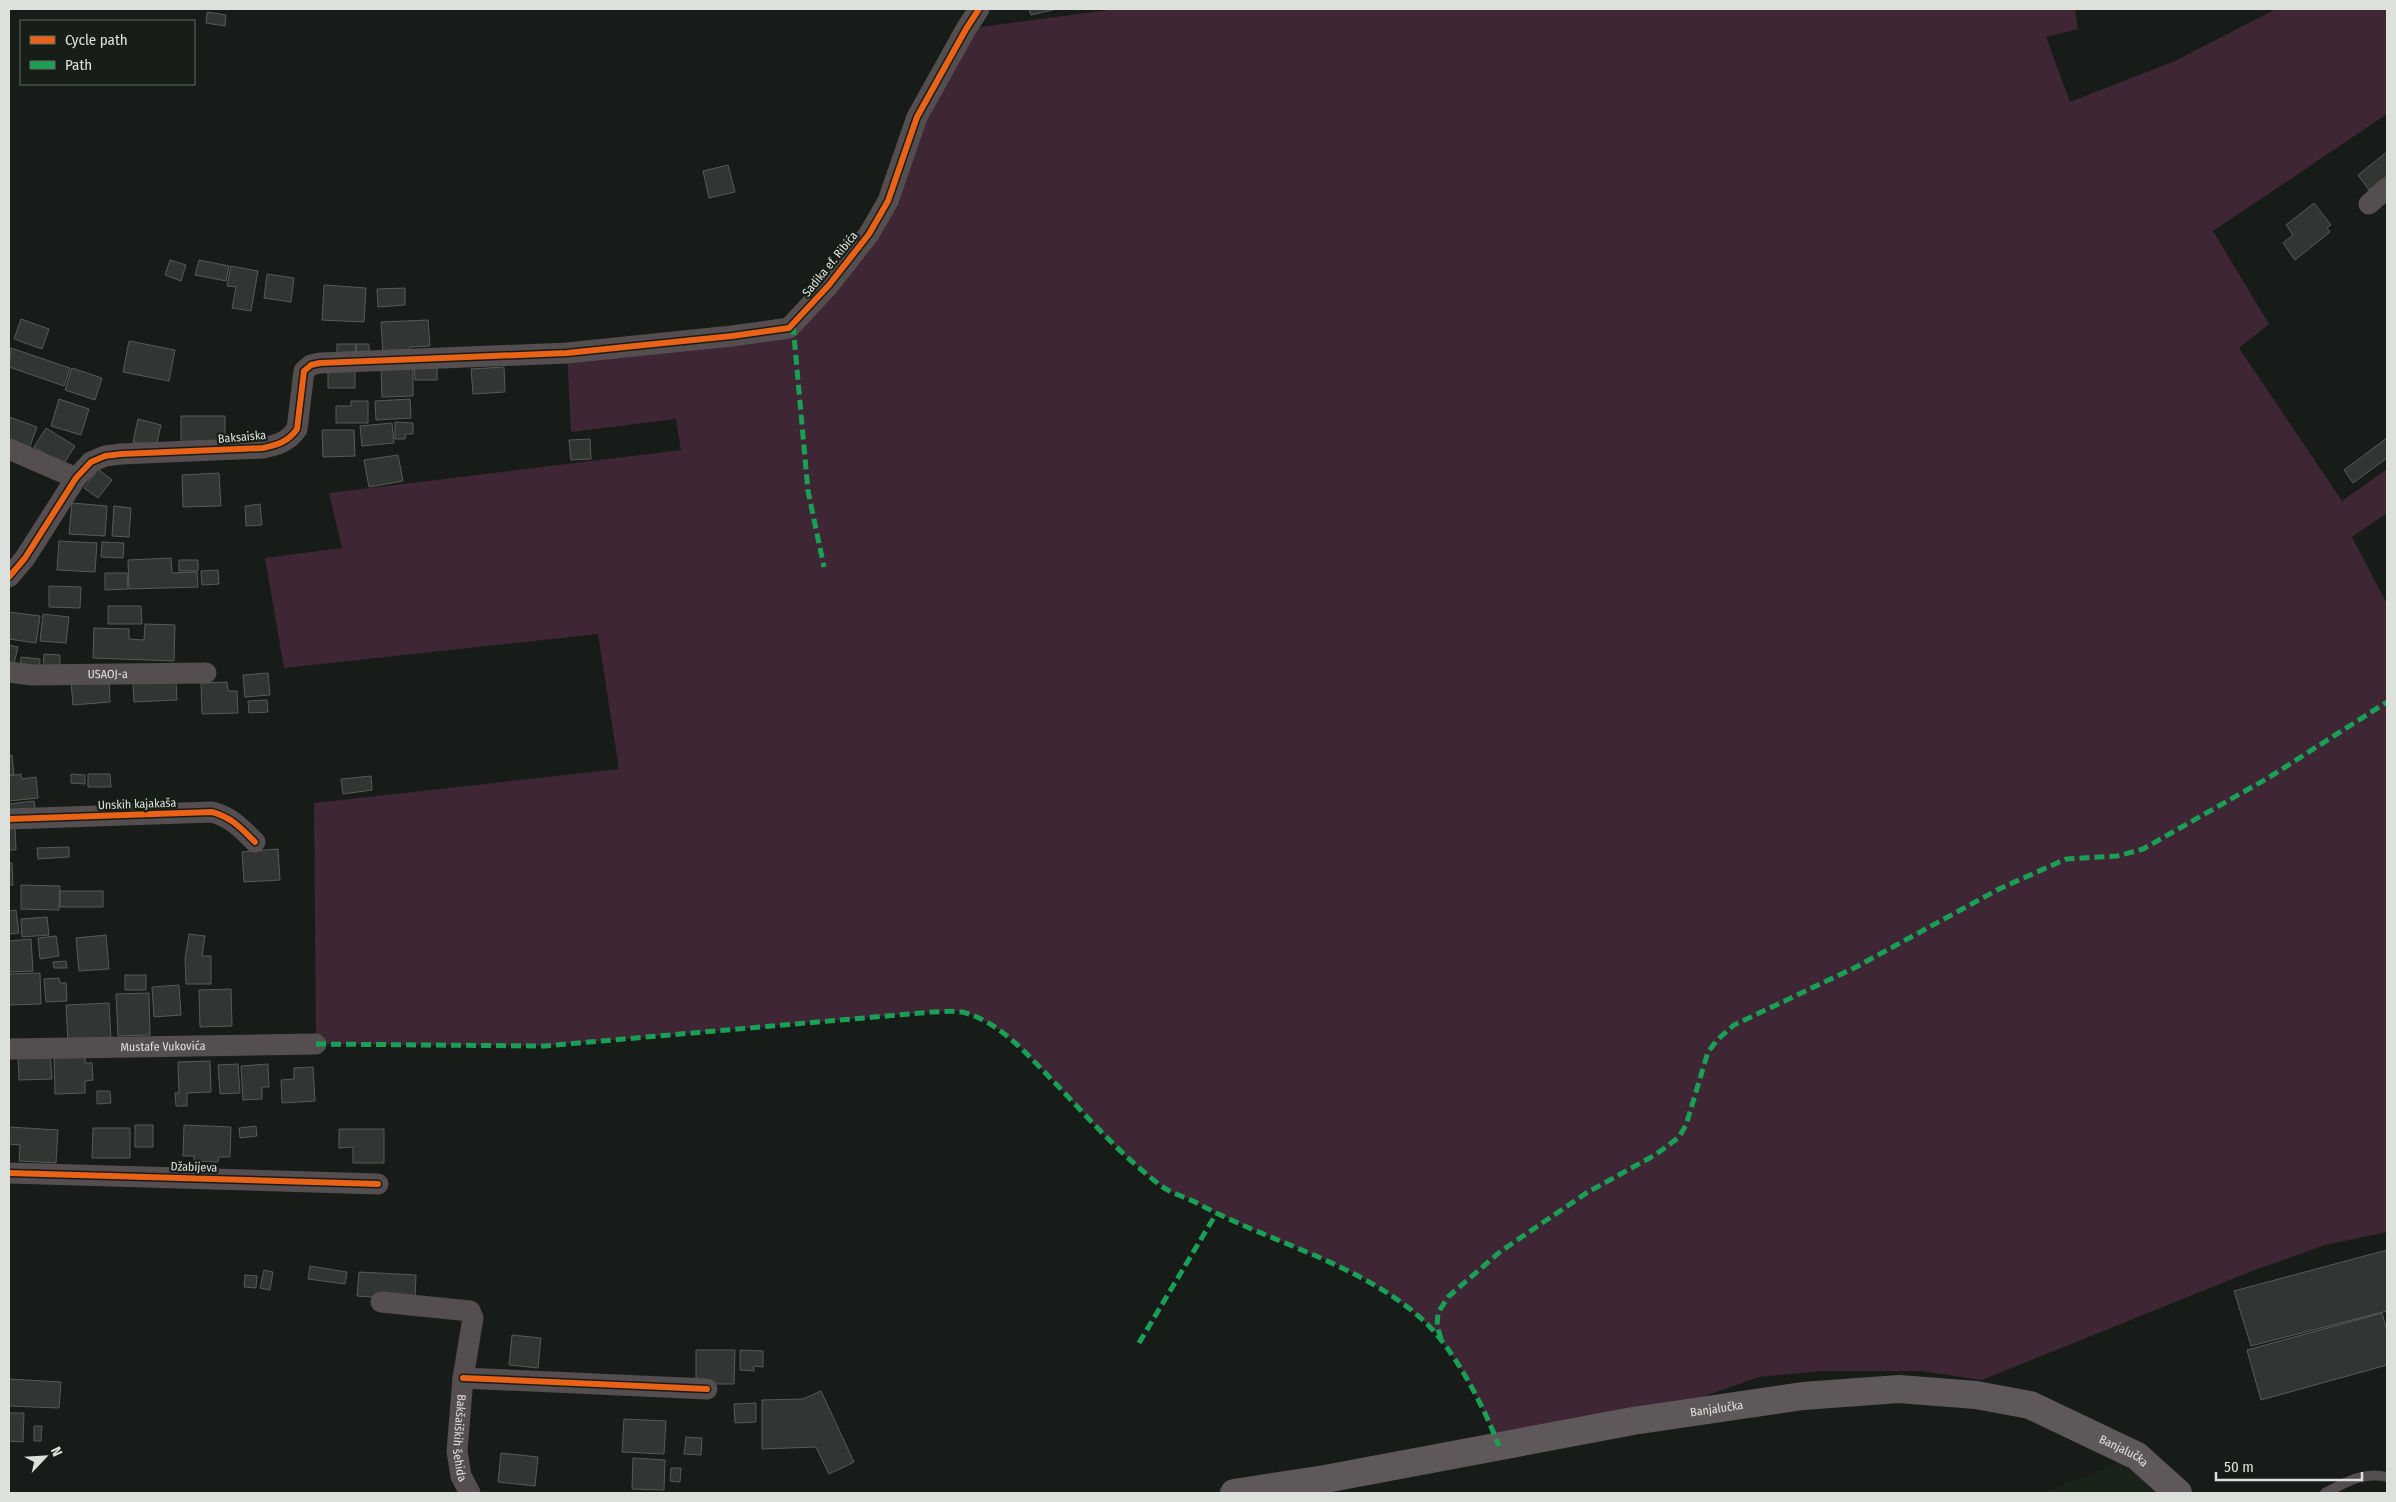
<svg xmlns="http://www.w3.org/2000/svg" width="2396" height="1502" font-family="'Fira Sans Condensed',sans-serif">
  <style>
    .built { fill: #192319 }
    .green { fill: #3e2634 }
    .building { fill: #323632; stroke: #575b57 }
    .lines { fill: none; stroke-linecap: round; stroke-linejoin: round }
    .service { stroke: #544e51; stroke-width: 10 }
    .minor { stroke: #544e51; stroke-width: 21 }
    .primary { stroke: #5f585b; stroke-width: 28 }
    .quiet { stroke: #1a9f57; stroke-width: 5; stroke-dasharray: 10 5; stroke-linecap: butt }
    .cycleway-casing { stroke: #171d17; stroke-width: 9 }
    .cycleway { stroke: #ea6118; stroke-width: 6 }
    .labels { text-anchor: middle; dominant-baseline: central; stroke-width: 4.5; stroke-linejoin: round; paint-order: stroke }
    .street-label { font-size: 12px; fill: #dde1dc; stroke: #171d17 }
  </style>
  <rect width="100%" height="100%" fill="#181c18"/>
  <!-- built -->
  <path class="built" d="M2137,1456L2178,1493H2042Z"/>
  <!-- green -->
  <path class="green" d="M1116,9H2075L2078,29L2046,37L2070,102L2175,61L2276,9H2387V114L2213,231L2269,324L2239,348L2342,501L2387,469V513L2352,537L2387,604V1232L2325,1245L2252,1271L1982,1380L1920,1371H1822L1759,1377L1633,1421L1499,1446C1484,1407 1455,1350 1424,1321C1361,1263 1270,1243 1197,1203C1185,1197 1170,1193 1160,1185C1122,1156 1090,1120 1057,1085C1031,1059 1003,1024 966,1013C956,1010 943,1012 932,1012L544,1046L316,1044L314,803L619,769L598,634L284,668L265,558L342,548L329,493L681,450L676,419L571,432L567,353L789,328L869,234L966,29Z"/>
  <!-- building -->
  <path class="building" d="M1029,9H1057L1031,15Z
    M207,12L226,15L225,26L206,23Z
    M2387,152V176L2369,190L2358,175Z
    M728,165L735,192L709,198L703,171Z
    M2314,203L2331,225L2327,228L2330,232L2295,260L2283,243L2293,235L2286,225Z
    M170,260L186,265L181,281L165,275Z
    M199,260L229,266L226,281L195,275Z
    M231,266L258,271L251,311L232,308L236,287L227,286Z
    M267,274L294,278L291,302L264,298Z
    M324,285L366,288L364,322L322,320Z
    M405,288V305L378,307L377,289Z
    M21,319L49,329L42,349L14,339Z
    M428,320L430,346L410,347V354L383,355L381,322Z
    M129,341L175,350L169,381L123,372Z
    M337,344H356V357H337Z
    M356,344H369V356H356Z
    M11,348L70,368L64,386L9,367Z
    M414,364H437V380H415Z
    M328,365H355V388H328Z
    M381,365H413V396L382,397Z
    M504,367L505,392L473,394L471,369Z
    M72,368L102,378L95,400L65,390Z
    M59,399L89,409L81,435L51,426Z
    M410,399L411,418L376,420L375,401Z
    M351,401H368V423H336V406H351Z
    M181,416H225V446H181Z
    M9,417L37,427L28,452L9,445Z
    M138,419L161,425L156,447L133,442Z
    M395,422L413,423V434H406L405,439H395Z
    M392,423L394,443L362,446L360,426Z
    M46,428L75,446L63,465L34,447Z
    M322,430H354L355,456L323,457Z
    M2387,438V458L2353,483L2344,470Z
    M590,439L591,459L571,460L569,440Z
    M398,455L403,481L369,487L364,460Z
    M98,469L112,480L98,498L84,488Z
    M219,473L221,506L183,507L182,475Z
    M72,503L107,506L105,536L69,534Z
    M260,504L262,525L246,526L245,506Z
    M114,506L131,508L129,537L112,536Z
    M59,541L97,543L95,572L57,570Z
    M102,542L124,543L123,558L101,557Z
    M171,558L172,573L197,572L198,587L129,589L128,560Z
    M179,560H198V571H179Z
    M218,570L219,584L202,585L201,571Z
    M105,573H127L128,589L105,590Z
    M49,586L81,587L80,608L49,607Z
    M108,606H141L142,624H108Z
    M9,612L40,616L36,643L9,639Z
    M43,614L69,617L66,643L40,641Z
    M145,624L175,625L174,661L93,658L94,628L129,629V639L144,640Z
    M9,645L18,647L12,672H9Z
    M44,654L60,655V665L43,672Z
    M21,657L40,659L39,673L20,672Z
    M268,673L270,695L245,697L243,675Z
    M109,679L110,702L73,705L71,682Z
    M176,681L177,700L134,702L133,683Z
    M227,682L228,691H237L238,713L202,714L201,683Z
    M267,700L268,712L249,713L248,701Z
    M12,755L14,775H9V756Z
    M21,774L22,779L36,777L38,798L9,801V776Z
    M71,774L85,775V784L71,783Z
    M88,774H110L111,787H88Z
    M371,776L372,790L343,794L341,779Z
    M34,801L36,813L9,816V804Z
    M15,826L16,850H9V827Z
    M69,847V857L38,859L37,848Z
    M278,849L280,880L244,882L242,852Z
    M9,863H12L13,885H9Z
    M21,885L60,886L59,910L21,909Z
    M60,891H103V907H60Z
    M16,910L19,933L9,934V911Z
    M47,917L49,935L22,937L21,919Z
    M189,934L205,936L202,956H211V984H186L185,959Z
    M106,935L109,969L79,971L76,938Z
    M56,936L59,956L40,959L38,938Z
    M31,939L33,971L9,972V941Z
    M66,961L67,968H54L53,962Z
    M40,973L41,1004L9,1005V974Z
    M125,975H146V990H125Z
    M59,978L60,983H66L67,1001L46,1002L44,979Z
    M179,985L181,1015L154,1017L152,987Z
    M231,989L232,1026L200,1027L199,990Z
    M149,993L150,1035L118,1036L116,994Z
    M109,1003L111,1039L68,1042L66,1005Z
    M50,1054L52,1079L19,1080L18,1056Z
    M85,1055V1063H92L93,1080L85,1081V1093L55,1094L54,1056Z
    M210,1061L211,1092L187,1093V1106H176L175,1093H179L178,1062Z
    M238,1064L240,1093L220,1094L218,1065Z
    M268,1064L269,1087H262V1099L243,1100L241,1066Z
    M313,1067L315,1101L282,1103L281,1080L294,1079V1068Z
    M97,1091H110L111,1103L97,1104Z
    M135,1125H153V1147H135Z
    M184,1125L231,1127L230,1157H219L218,1162L194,1161V1156H183Z
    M256,1126L257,1136L240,1138L239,1128Z
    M9,1127L58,1130L56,1163L19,1161L20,1145L9,1144Z
    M93,1128H130V1158H92Z
    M339,1129H384V1163H353V1147L339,1148Z
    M2387,1250V1311L2251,1346L2234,1291Z
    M310,1266L347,1272L345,1284L308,1279Z
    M264,1270L273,1272L270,1290L260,1288Z
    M359,1272L416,1275L415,1300L357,1296Z
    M245,1275L257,1276L256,1288L244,1287Z
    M2382,1313L2387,1331V1365L2261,1400L2247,1350Z
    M512,1335L541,1338L538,1368L509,1365Z
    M696,1350H735L734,1384H696Z
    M740,1350L763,1351V1367L754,1366V1371L740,1370Z
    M9,1379L61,1382L59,1408L9,1406Z
    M821,1391L854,1462L829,1474L816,1447L762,1449V1400L803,1399Z
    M756,1403V1422L735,1423L734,1404Z
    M9,1413H24L23,1442L9,1441Z
    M624,1419L666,1421L664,1454L622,1452Z
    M34,1426H42L41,1441H34Z
    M686,1437L702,1438L701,1455L684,1454Z
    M501,1453L538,1457L535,1486L498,1482Z
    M633,1458L665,1460L664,1490L632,1489Z
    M671,1468H681L680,1482L670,1481Z"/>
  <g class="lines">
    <!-- service -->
    <path class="service" d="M2325,1493C2345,1483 2363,1471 2387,1477"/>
    <!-- minor -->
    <g class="minor">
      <path d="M2369,204L2387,188"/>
      <path d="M9,449L76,478"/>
      <path d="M9,577L25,558L76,478L91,462L105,456L121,454L263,448C277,445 288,442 297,429L304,371L311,365L320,363L567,353L732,336L789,328L829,285L869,234L888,201L917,117L966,29L979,9"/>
      <path id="s1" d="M9,672L32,675L206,673"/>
      <path d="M9,819L212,812C231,817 241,828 255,842"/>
      <path id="s2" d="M9,1049L316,1044"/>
      <path d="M9,1173L378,1184"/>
      <path id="s3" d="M381,1302L470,1311L473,1318L463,1378L457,1451L461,1476L470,1493"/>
      <path d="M463,1378L707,1389"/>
    </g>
    <!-- primary -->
    <path class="primary" id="s4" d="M1234,1493L1325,1479L1633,1421L1803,1396L1899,1389L1976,1395L2030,1405L2137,1456L2178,1493"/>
    <!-- quiet -->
    <path class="quiet" d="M793,325L808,491L824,567
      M316,1044L544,1046L932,1012C943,1012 956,1010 966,1013C1003,1024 1031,1059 1057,1085C1090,1120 1122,1156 1160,1185C1170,1193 1185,1197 1197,1203C1270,1243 1361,1263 1424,1321C1455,1350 1484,1407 1499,1446
      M1441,1339L1437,1325L1438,1313L1448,1297L1501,1251L1588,1192L1655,1155L1679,1137L1686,1125L1708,1052L1717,1040L1734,1025L1856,967L1999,889L2066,859L2117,856L2143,849L2268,778L2387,702
      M1139,1343L1216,1214"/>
    <!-- cycleway casing -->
    <g class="cycleway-casing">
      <path id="cycleway" d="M9,577L25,558L76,478L91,462L105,456L121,454L263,448C277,445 288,442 297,429L304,371L311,365L320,363L567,353L732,336L789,328L829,285L869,234L888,201L917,117L966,29L979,9
        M9,819L212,812C231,817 241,828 255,842
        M9,1173L378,1184
        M463,1378L707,1389"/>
    </g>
    <!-- cycleway -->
    <use href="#cycleway" class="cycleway"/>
  </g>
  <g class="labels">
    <!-- street labels -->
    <g class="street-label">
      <text transform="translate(830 264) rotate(-51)">Sadika ef. Ribića</text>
      <text transform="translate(242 437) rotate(-5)">Baksaiska</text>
      <text stroke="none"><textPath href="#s1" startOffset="99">USAOJ-a</textPath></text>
      <text transform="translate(137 804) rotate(-2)">Unskih kajakaša</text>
      <text stroke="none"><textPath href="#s2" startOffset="154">Mustafe Vukovića</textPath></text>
      <text transform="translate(194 1167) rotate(2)">Džabijeva</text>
      <text stroke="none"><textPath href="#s4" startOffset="490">Banjalučka</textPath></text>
      <text stroke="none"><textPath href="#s3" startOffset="218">Bakšaiških šehida</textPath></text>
      <text stroke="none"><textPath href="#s4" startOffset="910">Banjalučka</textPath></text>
    </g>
  </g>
  <!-- border -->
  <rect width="2396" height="1502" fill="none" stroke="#dde1dc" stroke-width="20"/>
  <!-- legend -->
  <rect x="20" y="20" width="175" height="65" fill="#171d17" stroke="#666b66"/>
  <rect x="30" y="36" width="25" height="8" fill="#ea6118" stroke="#666b66"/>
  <text x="65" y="45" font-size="15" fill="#dde1dc">Cycle path</text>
  <rect x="30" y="61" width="25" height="8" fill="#1a9f57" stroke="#666b66"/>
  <text x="65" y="70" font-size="15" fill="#dde1dc">Path</text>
  <!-- north arrow -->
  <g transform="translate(45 1457) rotate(65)" stroke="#171d17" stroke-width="4" paint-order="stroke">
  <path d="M0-4L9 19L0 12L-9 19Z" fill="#dde1dc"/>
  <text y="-8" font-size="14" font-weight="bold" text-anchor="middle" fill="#dde1dc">N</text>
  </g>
  <!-- scale -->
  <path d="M2216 1472v8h146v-8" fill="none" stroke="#dde1dc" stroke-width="2.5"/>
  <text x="2224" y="1472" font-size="15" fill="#dde1dc" stroke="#171d17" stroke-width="4" paint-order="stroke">50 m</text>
</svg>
